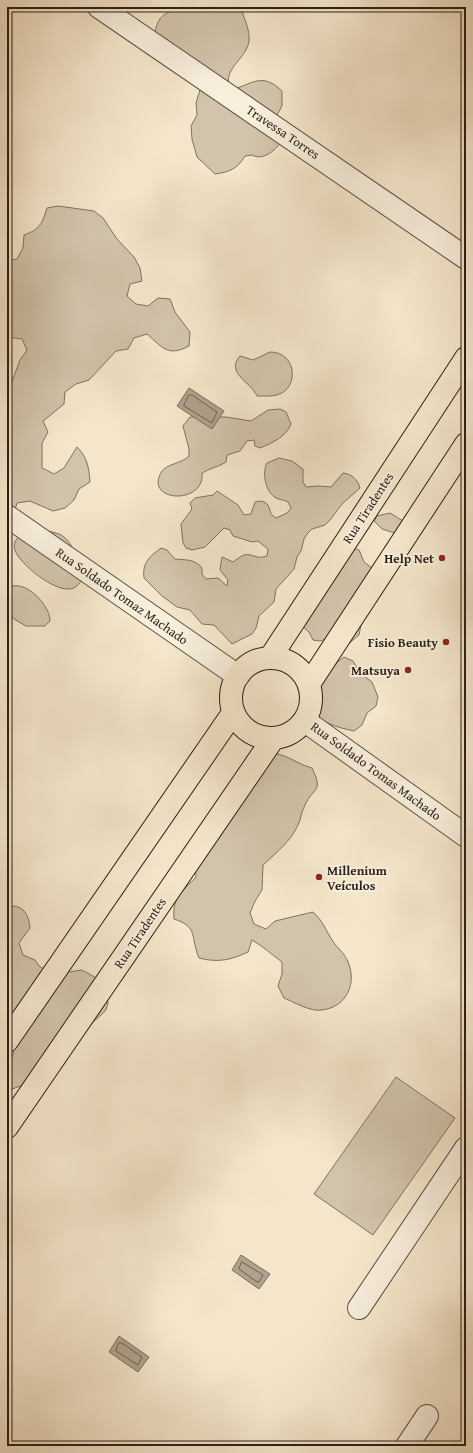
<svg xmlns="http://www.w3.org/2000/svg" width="473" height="1453" font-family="'Gentium Book Plus',serif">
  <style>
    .green { fill: #d2c4ac; stroke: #7e7261 }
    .water { fill: #b0a28d; stroke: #7a6e5d }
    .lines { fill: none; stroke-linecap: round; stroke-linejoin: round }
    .shore { stroke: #6d6052; stroke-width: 1 }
    .minor-casing { stroke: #5d5143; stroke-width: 24 }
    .major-casing { stroke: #2a1f16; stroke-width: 24 }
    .minor { stroke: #f8efdd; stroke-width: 22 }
    .major { stroke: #f5e6cb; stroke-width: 22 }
    .poi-dot { fill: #8f2418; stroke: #f8efdd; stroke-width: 1.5 }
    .labels { text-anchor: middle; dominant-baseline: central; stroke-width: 4; stroke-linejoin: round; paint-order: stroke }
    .street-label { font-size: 13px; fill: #2a1f16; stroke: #f8efdd }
    .poi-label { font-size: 13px; font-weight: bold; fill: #2a1f16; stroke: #f8efdd; text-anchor: end }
  </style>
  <rect width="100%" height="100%" fill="#f5e6cb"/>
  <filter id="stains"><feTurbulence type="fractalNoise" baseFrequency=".005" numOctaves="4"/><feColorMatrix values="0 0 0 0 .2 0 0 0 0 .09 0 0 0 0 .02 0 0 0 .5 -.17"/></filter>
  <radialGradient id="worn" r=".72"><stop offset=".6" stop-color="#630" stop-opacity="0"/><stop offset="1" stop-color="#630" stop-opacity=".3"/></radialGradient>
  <!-- green -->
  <path class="green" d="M178,7H240C244,17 250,30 249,41C247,58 224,68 229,85L235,89C256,81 264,74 282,91V106L276,117L281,141C276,151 262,161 252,155L245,156C237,169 230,172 215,174L197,157L192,139L191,126L197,115L196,103L200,90L199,84L155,33C158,15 164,15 178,7Z
    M58,206L94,211L103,218L117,239L134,257L140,268L142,281L130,284L127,296L136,304L148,306L158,298L170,299L175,312L190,332L189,346C168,357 163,348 147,334L134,338L128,349L116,351L89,380L76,384L65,392L64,404L43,421L48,432L42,443V468L54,474L64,468L77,447C87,457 89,467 90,482L79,489L74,500L65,508L53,511L30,501L17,503L10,527L7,528V383L11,384L20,360L27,350L22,339L7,337V261L17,259L23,248L24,235C40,229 42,224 47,208Z
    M270,352C295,352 299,383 282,393C274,397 265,396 257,396C251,382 225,373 240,356L253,360Z
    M280,409L286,412L291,424C286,437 272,443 260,448L255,446L254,440L247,441L240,451L227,455L226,462C219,467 210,468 202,473C205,506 142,502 162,471C169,463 181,464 189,456V449L183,426L190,417H226L251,421L268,410Z
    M279,458L292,461L303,469V482L306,487L318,486L331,487L343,473C352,474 358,480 360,488L342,504L330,520L325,525L312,529L307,534L304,539L301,551L297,557L294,569L276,589L274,602L259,616L256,628L252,634L232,644L214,625L202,624L190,610L177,607L162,596L144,578C142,563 149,557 161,548L167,550L175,559C186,560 195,559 202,568V574L206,579L218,578L227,586L228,580L220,570L222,557L233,562C236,560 241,556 244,555C253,553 256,560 267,556L268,549L258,541L252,542L233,536L230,530L224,528L205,547L192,550L186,548L183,543L181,524L192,509L190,503L195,498L213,495L217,491L238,505L244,515L251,514L255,502C265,499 269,504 271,514L276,518L287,513L291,508L288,502C285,500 280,500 276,498C265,492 262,472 267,463Z
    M390,513L403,521L395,533L382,529L374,521L377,516Z
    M34,529C42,530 51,531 59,534C74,540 78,564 83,578C80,583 76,589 69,589C57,590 37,576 29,568C10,551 7,538 34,529Z
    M353,548L359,550L364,562L372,568L359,635L346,646L326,639L320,641L313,640L309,632L302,626Z
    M7,586C12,586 18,585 23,587C35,591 50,608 50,621L45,626H26L14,619L7,611Z
    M344,657L353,661L361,674L372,682L378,697L376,706L367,713L362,725L354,731C345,729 336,727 328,723L322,724C300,711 316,705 313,691L336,663Z
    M278,754C291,757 299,765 312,768C324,793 313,787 305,805C301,812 301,819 298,825C291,841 276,853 263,865L262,890L255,901L250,913L254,924L266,929L275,921L313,912C323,921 325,929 332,940C337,948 344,952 348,962C357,983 347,1007 322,1010C310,1012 294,1002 284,998L278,986L282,974V962C272,955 263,946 252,940L248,952C231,960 218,963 199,958C190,937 199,927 174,919C172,897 182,892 196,877L195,865L265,756Z
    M12,906C25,906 29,917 30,928L19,943L23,955L35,960L39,966L44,969L56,966L69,972L82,970L100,980L106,991L108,1003L106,1010L101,1015L23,1085L7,1091V1064C13,1059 15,1050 13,1043L7,1041V908Z
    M396,1077L455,1118L373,1235L314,1194Z"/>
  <!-- water -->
  <path class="water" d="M189,388L224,411L212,429L177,406Z
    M241,1255L270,1274L259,1289L232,1270Z
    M119,1336L149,1357L138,1372L109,1352Z"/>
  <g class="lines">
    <!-- shore -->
    <path class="shore" d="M189,395H192L217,412L212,423L184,406Z
      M242,1262L263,1275L259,1282H257L239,1269Z
      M119,1343H122L142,1357L138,1365L116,1351Z"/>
    <!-- minor casing -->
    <g class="minor-casing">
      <path id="minor" d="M99,7L466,258
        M7,516L238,676
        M305,721L466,836
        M359,1308L466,1148
        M407,1446L427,1416"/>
    </g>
    <!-- major casing -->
    <g class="major-casing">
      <path id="major" d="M231 698a40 40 0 1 1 80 0a40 40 0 1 1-80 0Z
        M270,658L466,358
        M309,684L466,444
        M7,1041L233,713
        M7,1127L273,739"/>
    </g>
    <!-- minor -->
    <use href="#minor" class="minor"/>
    <!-- major -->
    <use href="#major" class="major"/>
  </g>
  <!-- markers -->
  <g class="poi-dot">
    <circle cx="442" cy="558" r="4"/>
    <circle cx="446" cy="642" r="4"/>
    <circle cx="408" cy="670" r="4"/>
    <circle cx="319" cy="877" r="4"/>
  </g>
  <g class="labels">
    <!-- street labels -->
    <g class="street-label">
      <text transform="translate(283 132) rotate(34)">Travessa Torres</text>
      <text transform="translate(368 508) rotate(-57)">Rua Tiradentes</text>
      <text transform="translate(122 596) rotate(35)">Rua Soldado Tomaz Machado</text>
      <text transform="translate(376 771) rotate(36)">Rua Soldado Tomas Machado</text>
      <text transform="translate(140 933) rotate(-56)">Rua Tiradentes</text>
    </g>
    <!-- poi labels -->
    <g class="poi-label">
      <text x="434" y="558">Help Net</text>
      <text x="438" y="642">Fisio Beauty</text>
      <text x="400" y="670">Matsuya</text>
      <text x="327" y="870" text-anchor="start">Millenium<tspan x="327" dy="15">Veículos</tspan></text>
    </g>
  </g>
  <!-- margin -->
  <rect width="473" height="1453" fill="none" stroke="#f5e6cb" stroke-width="24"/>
  <rect x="8" y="8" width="457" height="1437" fill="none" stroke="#2a1f16" stroke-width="2"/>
  <rect x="12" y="12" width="449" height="1429" fill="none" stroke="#2a1f16"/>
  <rect width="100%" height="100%" filter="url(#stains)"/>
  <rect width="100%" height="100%" fill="url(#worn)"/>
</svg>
